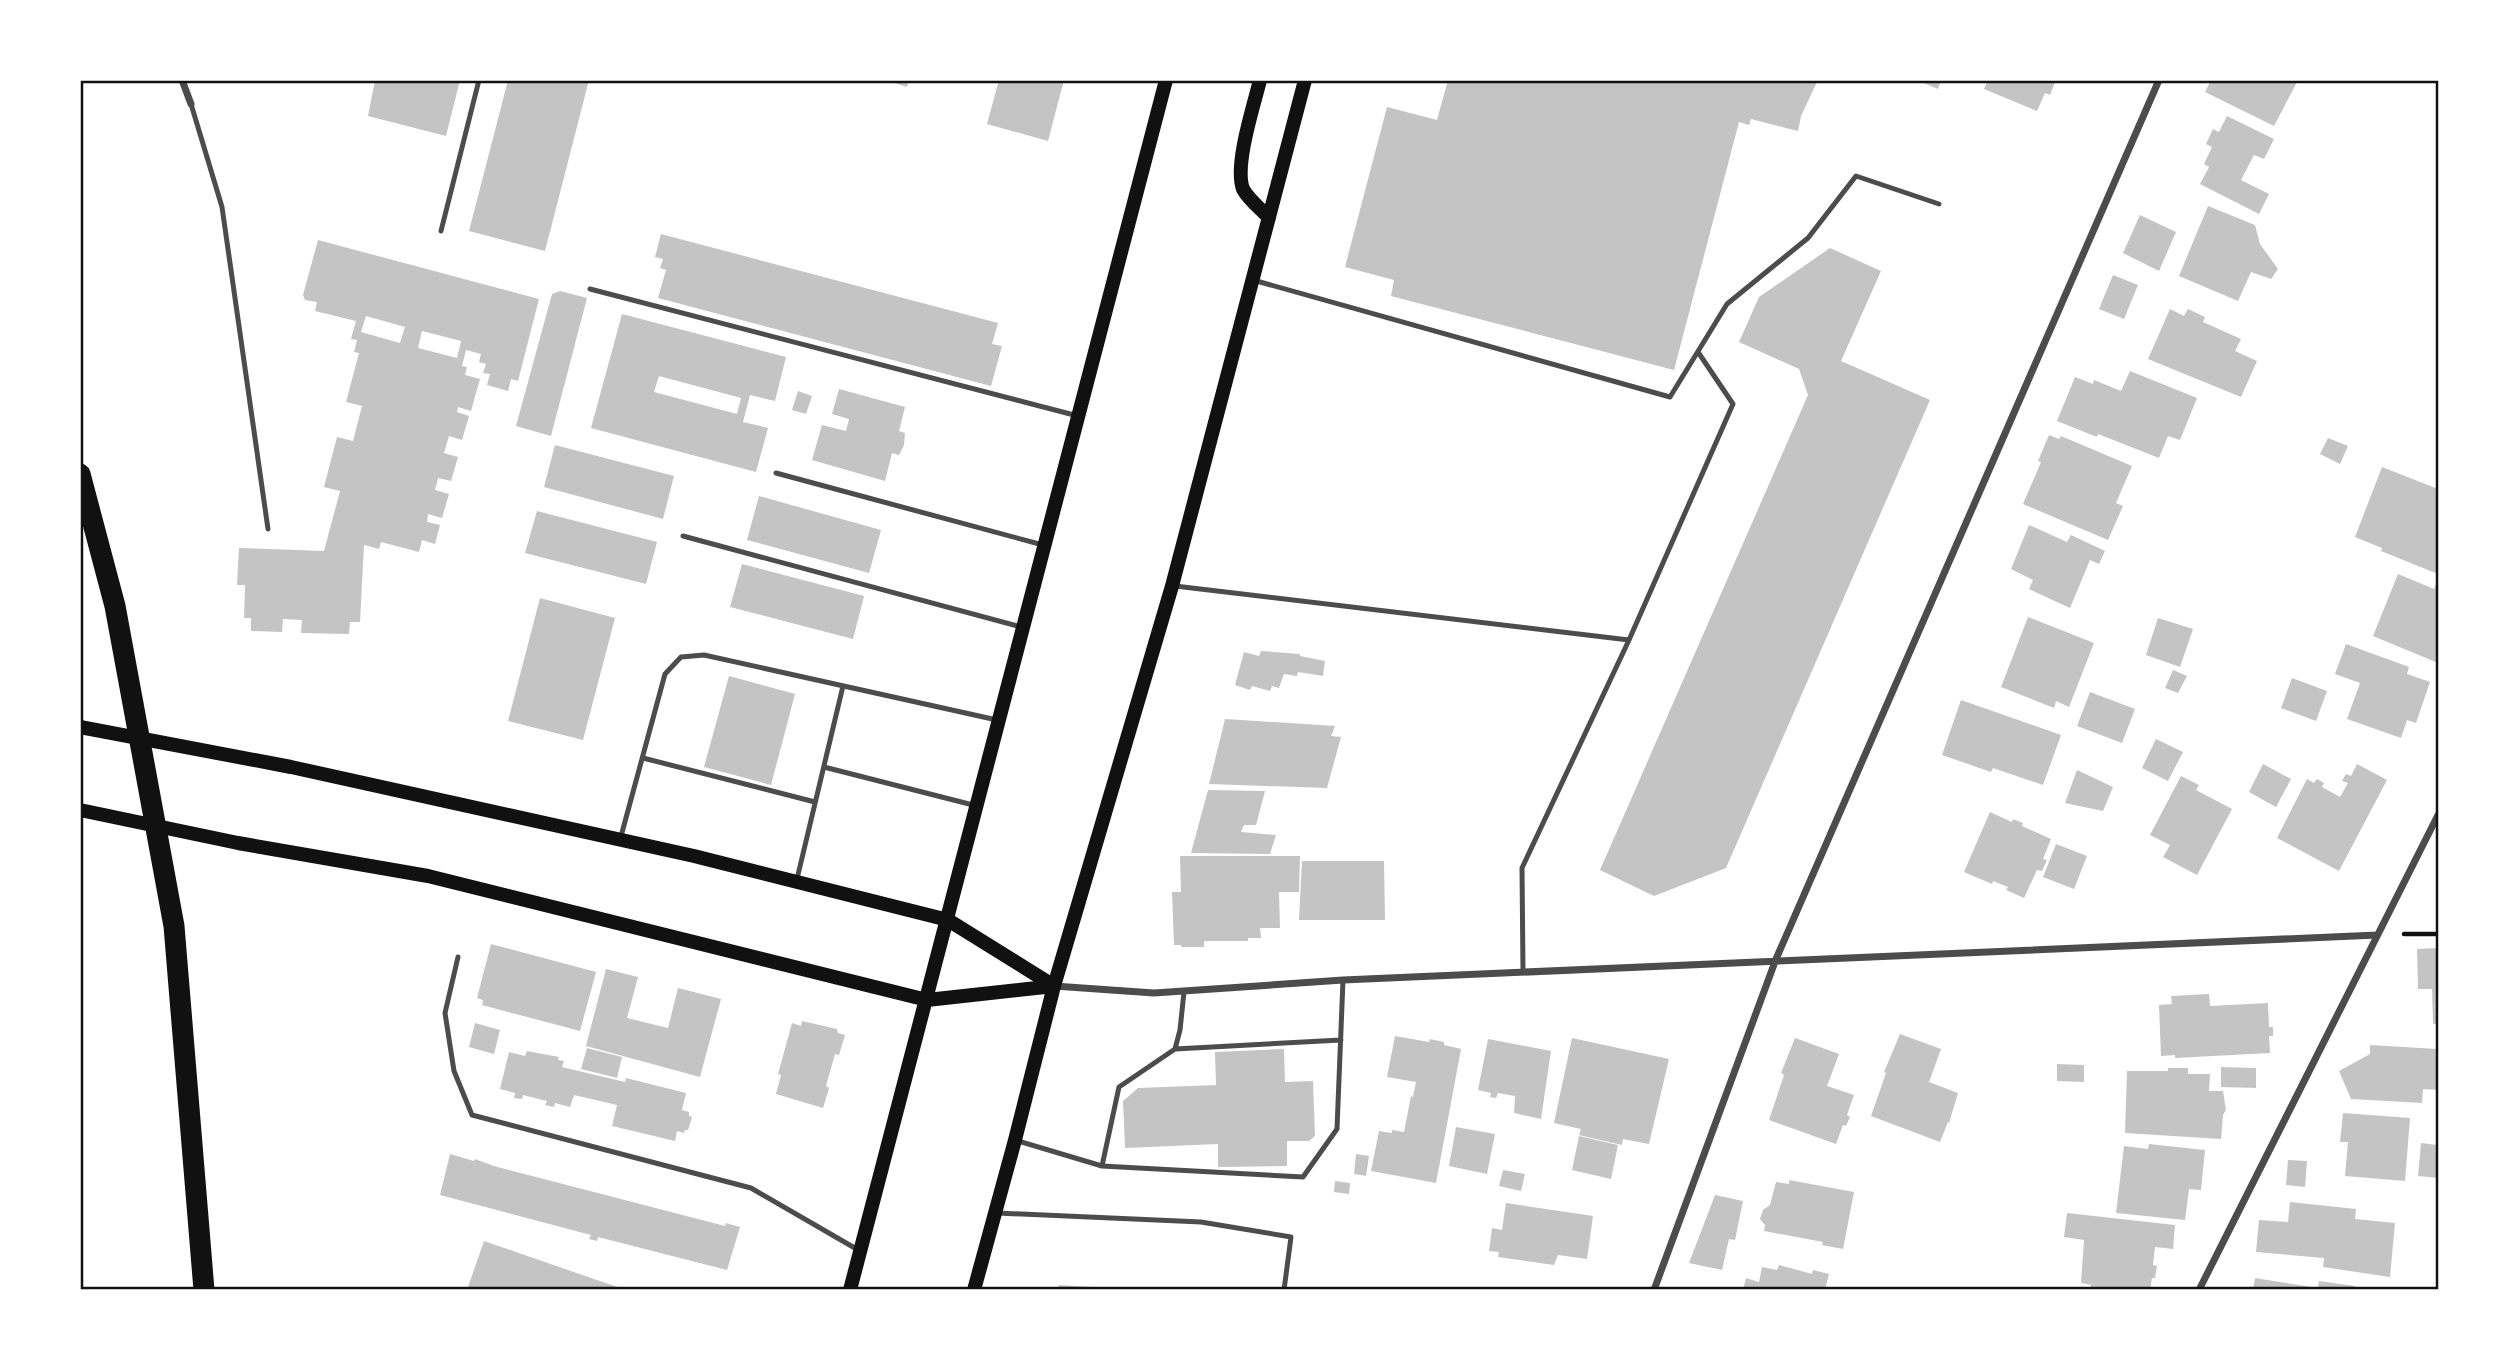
<svg xmlns="http://www.w3.org/2000/svg" width="2519" height="1370" font-family="'PT Sans',sans-serif">
  <style>
    .building { fill: #c4c4c4; fill-rule: evenodd }
    .lines { fill: none; stroke-linecap: round; stroke-linejoin: round }
    .path { stroke: #111; stroke-width: 4.5 }
    .service { stroke: #4c4c4c; stroke-width: 5 }
    .minor { stroke: #4c4c4c; stroke-width: 7 }
    .secondary { stroke: #111; stroke-width: 14 }
    .motorway { stroke: #111; stroke-width: 21 }
    .neatline { fill: none; stroke: #111; stroke-width: 2.5 }
  </style>
  <rect width="100%" height="100%" fill="#fff"/>
  <!-- building -->
  <path class="building" d="M375,80H460L446,136L368,116Z
    M508,80H589L545,251L469,231Z
    M885,80H909L907,87Z
    M999,80H1064L1048,141L987,124Z
    M1448,80H1818L1801,116L1798,131L1751,119L1749,125L1739,122L1674,370L1391,296L1394,280L1345,267L1387,107L1437,120Z
    M1916,80H1941L1938,89Z
    M1988,80H2056L2050,95L2045,93L2037,111L1984,89Z
    M2211,80H2298L2274,126L2205,92Z
    M2227,116L2274,139L2264,159L2254,155L2241,180L2269,194L2259,214L2200,184L2209,167L2204,164L2212,147L2206,144L2213,129L2219,132Z
    M2208,206L2255,225L2260,244L2278,269L2271,279L2251,272L2238,301L2179,276Z
    M2140,215L2176,232L2159,271L2123,253Z
    M661,234L998,323L992,344L1002,346L991,386L658,298L666,270L660,268L663,259L655,257Z
    M318,240L539,299L518,381L511,379L508,391L487,385L490,374L483,373L486,364L479,362L481,354L466,350L462,366L467,367L465,375L480,379L471,411L458,407L457,412L469,416L462,440L449,436L444,453L458,457L451,481L438,478L435,490L449,494L442,518L428,514L427,522L440,525L435,544L422,540L419,552L381,542L379,549L364,545L360,622H350L349,634L301,633L302,620L283,619L282,632L251,631V618H244L245,585H237L239,548L324,551L340,491L324,487L337,437L353,441L362,406L346,402L359,353L354,352L357,340L351,339L356,321L315,311L317,302L305,300L303,295ZM366,316L405,327L400,343L361,332ZM422,331L461,341L457,358L418,348Z
    M1830,248L1881,271L1841,361L1930,400L1726,868L1654,896L1600,870L1808,395L1799,369L1739,342L1759,297Z
    M2113,275L2138,285L2124,319L2099,309Z
    M560,291L587,298L551,436L516,426L552,294Z
    M2170,309L2184,316L2188,309L2205,317L2203,322L2241,339L2235,351L2257,361L2241,397L2148,359Z
    M622,314L786,357L775,401L750,395L743,422L768,428L756,472L591,428ZM659,376L741,398L737,414L654,392Z
    M2130,371L2197,398L2180,440L2168,436L2159,458L2098,434L2097,437L2057,421L2075,377L2093,384L2094,380L2121,391Z
    M839,389L905,407L899,431L905,433L904,445L899,455L892,453L885,481L812,460L822,425L846,431L849,419L832,414Z
    M798,391L812,396L806,414L792,410Z
    M2049,435L2059,439L2061,436L2132,466L2116,503L2123,506L2108,540L2023,504L2041,462L2038,461Z
    M2328,438L2348,446L2340,464L2320,454Z
    M555,445L674,476L663,519L544,487Z
    M2382,467L2438,489V574L2381,551L2382,548L2355,537Z
    M759,496L881,530L869,573L747,540Z
    M537,511L657,542L646,584L525,553Z
    M2029,525L2067,542L2071,535L2105,551L2099,564L2090,560L2070,608L2029,589L2033,580L2011,569Z
    M742,564L864,596L853,639L730,607Z
    M2398,574L2434,589L2438,580V663L2373,636Z
    M540,598L615,618L583,740L508,721Z
    M2028,617L2094,643L2069,707L2056,701L2054,708L2001,687Z
    M2158,618L2193,629L2180,667L2146,655Z
    M2346,644L2409,667L2407,674L2430,682L2416,723L2407,720L2401,738L2347,719L2360,683L2335,674Z
    M1261,651L1300,654V656L1325,661L1323,676L1298,672L1297,676L1284,674L1279,688L1272,686L1270,691L1252,686L1250,690L1235,685L1244,652L1259,656Z
    M2173,670L2187,676L2178,693L2165,688Z
    M729,676L795,694L771,785L704,767Z
    M2292,678L2327,691L2316,721L2281,708Z
    M2090,692L2135,709L2122,743L2077,726Z
    M1961,700L2061,735L2043,785L1993,768L1991,772L1942,755Z
    M1225,719L1335,726L1331,736L1341,737L1327,788L1209,784Z
    M2156,739L2183,752L2168,781L2142,768Z
    M2263,764L2291,779L2276,807L2249,792Z
    M2357,764L2387,780L2339,871L2277,838L2307,779L2314,783L2317,779L2324,783L2322,787L2340,797L2348,783L2342,781L2346,774L2351,776Z
    M2077,770L2113,787L2103,811L2065,803Z
    M2181,776L2199,785L2196,790L2232,809L2197,875L2163,857L2170,845L2150,835Z
    M1208,790L1265,791L1256,825H1244L1241,832L1276,835L1270,854L1191,853Z
    M1990,812L2012,822L2013,819L2023,823L2022,826L2051,839L2043,859L2047,860L2042,871L2037,870L2024,898L2006,890L2008,887L1993,881L1992,884L1964,872Z
    M2056,844L2087,856L2074,889L2043,877Z
    M1180,856H1300L1299,892H1279L1280,928H1260L1261,938H1248V941H1204V947H1181V945H1174L1172,892H1181Z
    M1302,861H1384L1385,920H1299Z
    M491,944L596,972L580,1031L482,1005L483,1000L477,998Z
    M2438,948V1024H2433L2432,989H2418L2417,949Z
    M606,969L638,977L627,1018L668,1028L678,988L721,999L700,1077L586,1046Z
    M2209,994L2210,1006L2268,1003L2269,1027H2273V1036H2269L2270,1053L2175,1058V1055L2161,1056L2159,1005L2172,1004L2171,996Z
    M802,1021L837,1029L838,1033L845,1035L839,1055L835,1054L826,1086L829,1088L823,1108L776,1094L781,1075L778,1074L792,1023L801,1026Z
    M475,1023L500,1030L494,1054L469,1047Z
    M1900,1034L1941,1049L1929,1082L1958,1093L1949,1123L1948,1122L1940,1142L1871,1116L1886,1073L1884,1072Z
    M1395,1036L1429,1042L1430,1039L1444,1042V1045L1461,1049L1436,1183L1371,1171L1379,1131L1392,1133V1130L1404,1132L1411,1096L1413,1097L1416,1082L1387,1077Z
    M1572,1038L1669,1059L1649,1144L1623,1139L1622,1145L1579,1135L1581,1129L1554,1123Z
    M1795,1038L1839,1054L1827,1086L1854,1095L1847,1115L1850,1117L1846,1126L1843,1125L1836,1144L1769,1120L1784,1075L1781,1073Z
    M1488,1039L1551,1051L1541,1119L1514,1113L1515,1096L1498,1093L1496,1098L1490,1097L1491,1093L1478,1090Z
    M2370,1045L2438,1049V1090L2423,1089L2422,1103L2351,1099L2339,1071L2370,1054Z
    M587,1048L622,1057L617,1078L581,1069Z
    M1284,1049L1285,1082L1313,1081L1315,1136L1309,1141H1287V1166L1218,1167V1144L1125,1148L1123,1101L1138,1088L1216,1085L1215,1052Z
    M527,1051L559,1057L558,1060L564,1061L562,1067L625,1082L626,1078L686,1093L682,1110L689,1112V1116L692,1117L688,1130H685L684,1133L677,1131L675,1141L612,1126L617,1105L574,1095L570,1107L555,1103L554,1107L545,1105L547,1101L523,1095L522,1099L514,1098L515,1093L500,1089L509,1052L525,1056Z
    M2057,1064L2084,1065V1082L2057,1081Z
    M2221,1067L2256,1068V1088L2221,1087Z
    M2168,1068H2188V1074H2210L2209,1091H2223L2226,1110L2223,1115L2221,1139L2125,1133L2127,1071H2168Z
    M2343,1113L2410,1118L2405,1181L2345,1176L2348,1142H2340Z
    M1456,1127L1495,1134L1487,1174L1449,1166Z
    M1579,1136L1618,1145L1611,1179L1572,1170Z
    M2421,1143L2438,1145V1178L2418,1176Z
    M2149,1144L2205,1150L2201,1190L2189,1189L2185,1220L2116,1213L2124,1146L2148,1149Z
    M450,1154L474,1161L475,1159L494,1166L725,1226L726,1223L740,1227L727,1270L598,1237L597,1241L589,1239L591,1235L440,1195Z
    M1356,1154L1369,1156L1366,1176L1354,1174Z
    M2288,1160L2307,1161L2305,1187L2286,1185Z
    M1503,1170L1525,1174L1521,1191L1499,1186Z
    M1789,1180L1854,1192L1843,1249L1822,1245L1823,1242L1764,1231L1765,1225L1760,1219L1763,1210L1770,1205L1776,1182L1789,1184Z
    M1335,1181L1350,1183L1349,1194L1334,1192Z
    M1715,1195L1743,1201L1735,1240L1729,1239L1722,1270L1689,1263Z
    M2290,1202L2356,1209L2355,1219L2395,1223L2390,1277L2323,1267L2324,1258L2256,1252L2259,1220L2288,1222Z
    M1506,1203L1593,1216L1587,1259L1558,1255L1554,1265L1498,1257L1499,1252L1489,1251L1492,1228L1502,1230Z
    M2067,1213L2175,1225L2173,1249L2155,1247L2153,1265L2157,1266L2155,1278H2152L2150,1290H2090L2091,1285L2081,1283L2084,1240L2064,1237Z
    M484,1241L623,1289V1290H467Z
    M1779,1265L1812,1274L1813,1270L1829,1274L1825,1290H1743L1746,1278L1759,1282L1762,1267L1777,1270Z
    M2255,1278L2318,1288L2319,1281L2355,1286L2354,1290H2253Z
    M1059,1285L1092,1287L1091,1290H1058Z"/>
  <g class="lines">
    <!-- path -->
    <path class="path" d="M2404,934H2438"/>
    <!-- service -->
    <path class="service" d="M191,104L222,207L268,529
      M441,231L479,80
      M1253,280L1670,397L1727,304L1808,238L1856,176L1939,204
      M590,289L1078,416
      M776,473L1043,545
      M683,536L1021,627
      M1175,586L1629,640
      M643,758L815,802
      M824,767L977,806
      M620,840L665,674L681,657L704,655L997,720
      M797,879L843,686
      M458,957L445,1013L454,1071L472,1115L751,1188L860,1251
      M1523,971L1522,868L1629,640L1733,404L1698,352
      M1175,1049L1180,1030L1184,992
      M1015,1140L1102,1166L1303,1177L1337,1129L1343,980
      M1102,1166L1119,1087L1175,1049L1341,1040
      M997,1213L1201,1222L1291,1237L1284,1290"/>
    <!-- minor -->
    <path class="minor" d="M182,80L191,104
      M1054,986L1154,993L1343,980L2377,935
      M1654,1290L1776,959L2159,80
      M2199,1290L2438,815"/>
    <!-- secondary -->
    <path class="secondary" d="M1260,80C1254,105 1234,165 1243,189C1248,199 1262,210 1269,218
      M80,727L291,767L694,856L948,920L1054,986
      M80,810L238,843L428,876L927,1000L1054,986
      M850,1290L1166,80
      M974,1290L1015,1140L1054,986L1172,586L1305,80"/>
    <!-- motorway -->
    <path class="motorway" d="M80,474L115,606L174,926L204,1290"/>
  </g>
  <!-- border -->
  <rect width="2519" height="1370" fill="none" stroke="#ffffff" stroke-width="164"/>
  <rect x="82" y="82" width="2355" height="1206" class="neatline"/>
</svg>
